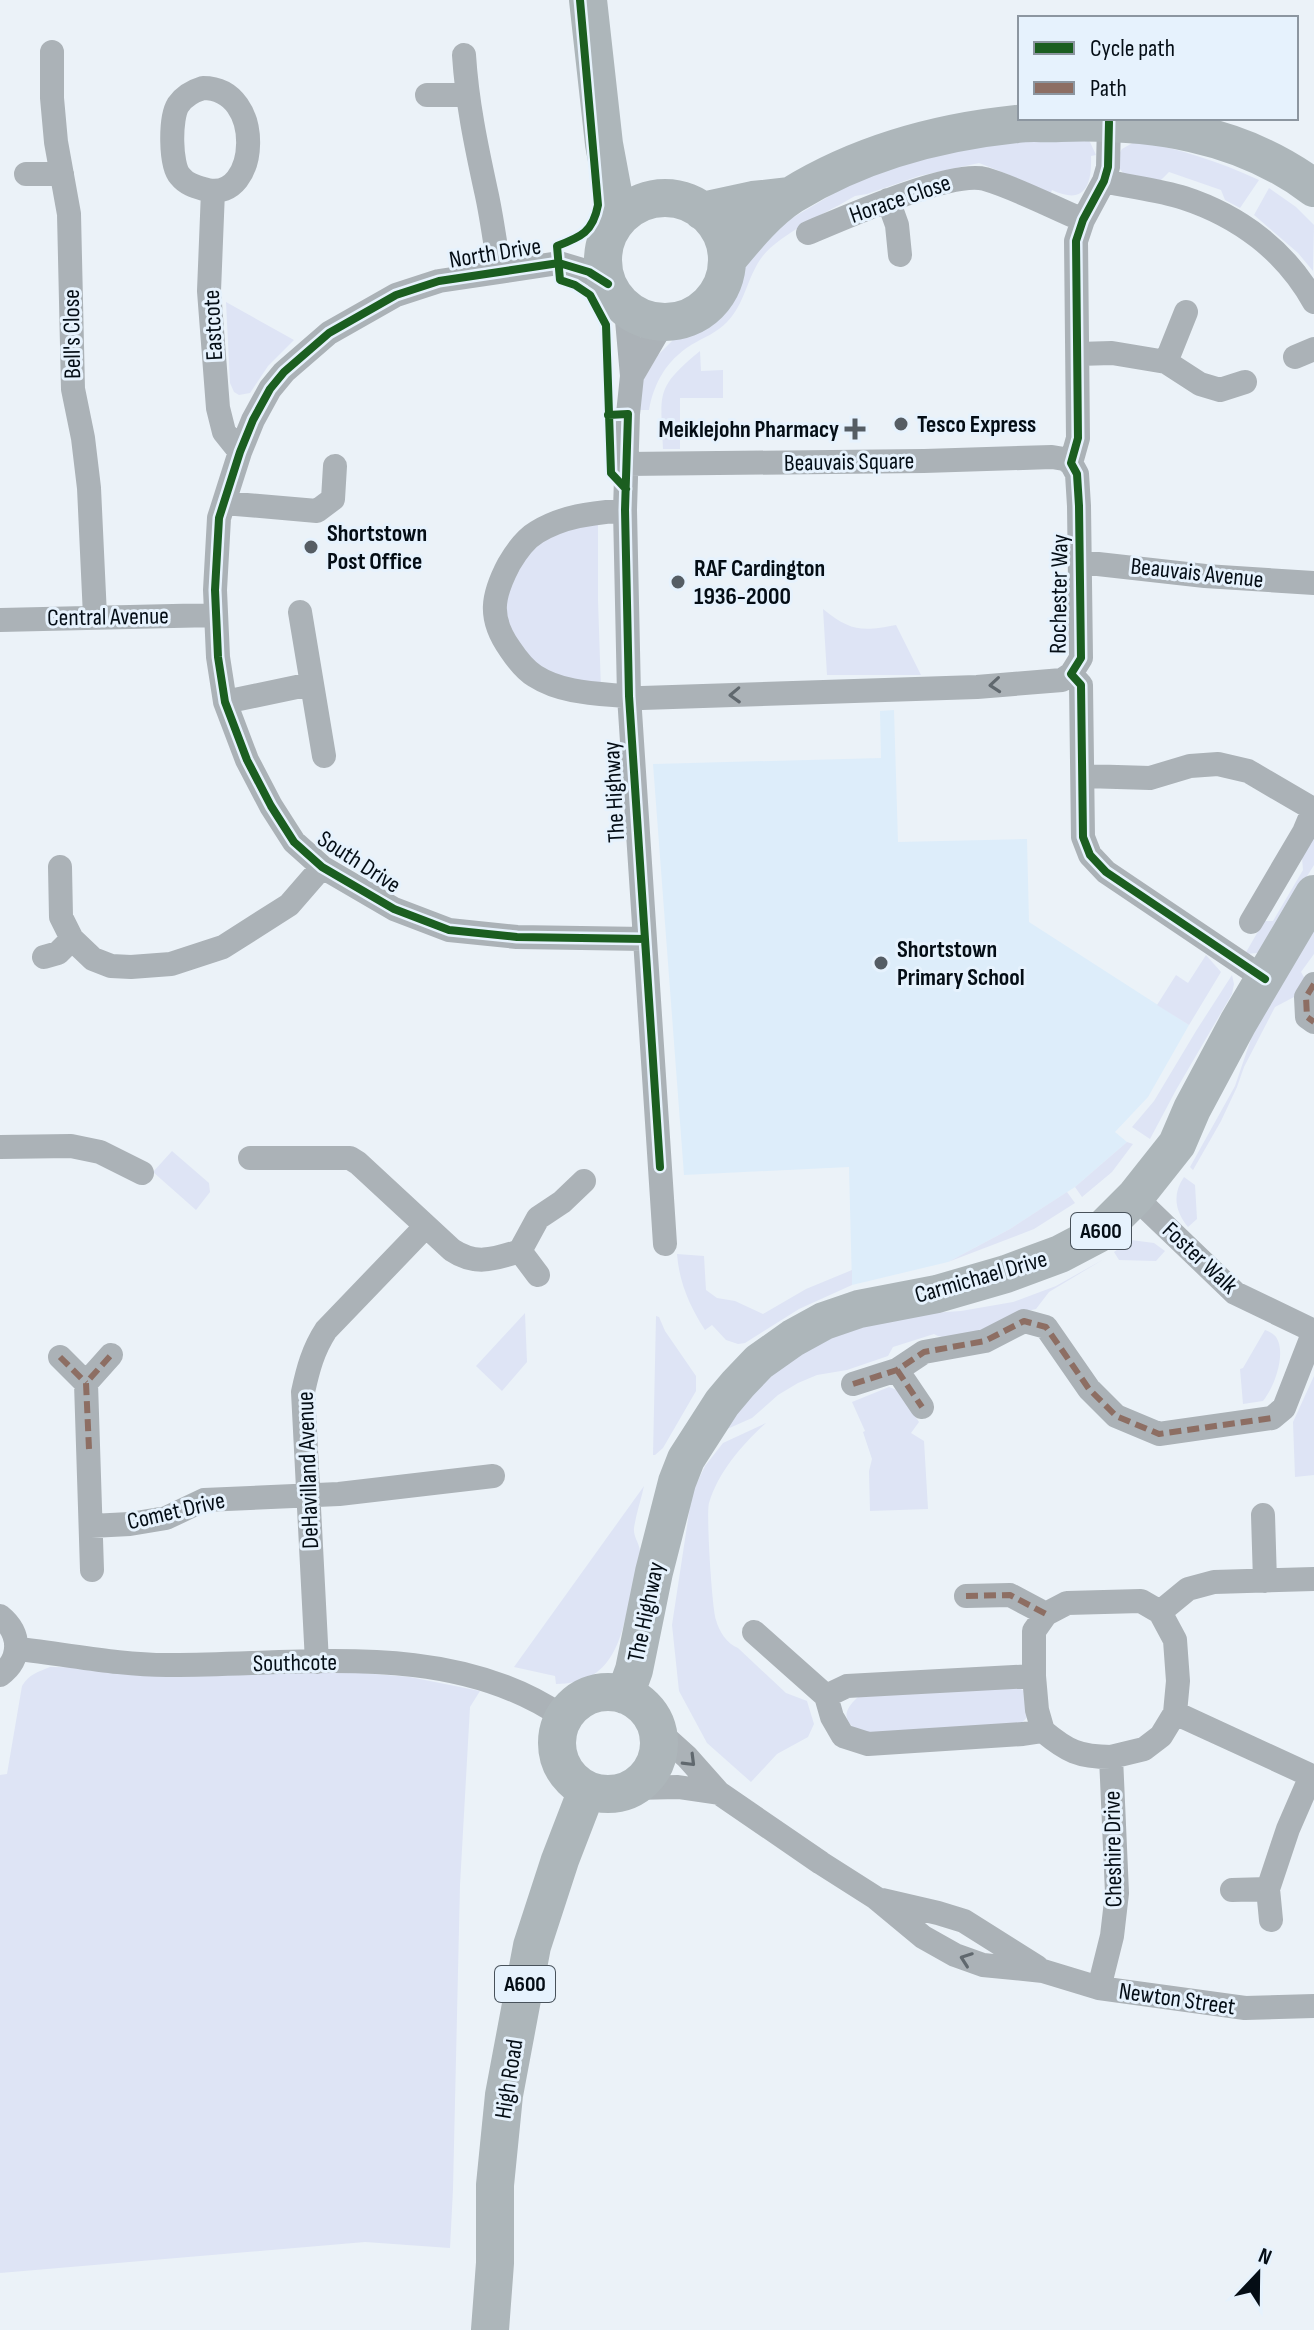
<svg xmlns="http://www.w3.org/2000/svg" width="1314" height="2330" font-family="'Sofia Sans Condensed',sans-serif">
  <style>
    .built { fill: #ddedfa }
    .green { fill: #dee4f5 }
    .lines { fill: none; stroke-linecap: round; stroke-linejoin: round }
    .street { stroke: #abb2b7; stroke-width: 24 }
    .primary { stroke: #adb6ba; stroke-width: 38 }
    .quiet { stroke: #8d6e63; stroke-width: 6; stroke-dasharray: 12 6; stroke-linecap: butt }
    .cycleway-casing { stroke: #e6f2fd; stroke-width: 13 }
    .cycleway { stroke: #1b5e20; stroke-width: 8 }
    .oneway { stroke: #60686e }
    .poi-dot { fill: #555d64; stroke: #e6f2fd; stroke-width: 3 }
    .labels { text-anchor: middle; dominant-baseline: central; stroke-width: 6; stroke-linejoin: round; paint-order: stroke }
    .shield { fill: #e6f2fd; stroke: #48525b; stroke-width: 2 }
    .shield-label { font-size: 22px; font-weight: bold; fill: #040d15 }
    .street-label { font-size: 24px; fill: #040d15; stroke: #e6f2fd }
    .poi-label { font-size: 24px; font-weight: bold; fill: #040d15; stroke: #e6f2fd; text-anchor: start }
  </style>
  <rect width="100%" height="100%" fill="#ebf2f8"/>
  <!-- built -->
  <path class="built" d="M894,710L898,842L1027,839L1029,922L1189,1025L1148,1097L1115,1132L1127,1142L1075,1187L1010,1229L948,1262L852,1285L849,1167L684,1175L653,764L881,758L880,711Z"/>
  <!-- green -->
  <path class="green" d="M958,139H1086L1090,142L1096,155L1091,156C1092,187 1084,205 1052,190L1049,198L1012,176L979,163L919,176L867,194L855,196C830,211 778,235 762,257C747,277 745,304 727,322C718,332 703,338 691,345C666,361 654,383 649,410H637L642,382L658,355L674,339L716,313L732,291L738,272L777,227L877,168Z
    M1136,141C1180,149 1218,161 1259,180L1240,208L1225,200L1221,190L1169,172L1158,183L1125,175L1119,168L1118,156L1122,149Z
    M1269,188L1296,207L1314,225L1313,271L1298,253L1254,215Z
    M226,302L294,340L268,366L250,393L239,395L234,392L230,383Z
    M700,351L701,371L723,370V398H680V449H663C661,393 654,389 700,351Z
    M598,524V600L601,690L563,681L522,653L502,610L507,584L528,550L556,530Z
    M823,609C850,631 862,632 896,625L921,675H827Z
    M1314,835V865L1263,947L1257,953L1245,954L1264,921H1273L1303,870L1302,858Z
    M1314,924V954L1301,972L1305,979L1294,997L1275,1007L1244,1067L1237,1087L1221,1121L1193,1170L1190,1167L1235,1086L1252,1036Z
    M1206,955L1221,972L1189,1025L1157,1005L1176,975L1188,983Z
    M1232,975L1234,984L1232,994L1176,1090L1150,1139L1132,1127L1154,1101L1196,1031Z
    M1127,1142L1133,1144L1112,1172L1082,1197L1075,1187Z
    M172,1151L209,1183L210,1192L196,1210L153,1172Z
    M1184,1177L1195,1185L1197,1219L1188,1227C1175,1211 1172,1194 1184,1177Z
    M1067,1192L1075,1203L1034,1229L948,1262L1010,1229Z
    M1131,1240L1154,1243L1165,1251L1156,1261L1119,1260L1114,1252Z
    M677,1254L704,1256L706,1290L717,1298L735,1301L763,1314L806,1289L852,1270V1285L799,1309L745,1343L738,1344L726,1340L712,1325L705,1330C690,1307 679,1282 677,1254Z
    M1104,1259L1049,1292L1036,1309C1008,1313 960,1349 934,1334L893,1347L888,1356L847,1370L817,1375L798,1383L778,1395L752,1418L716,1434L728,1409L820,1337L901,1315L961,1311L1013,1302L1056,1286Z
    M525,1313L527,1362L502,1391L476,1366Z
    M656,1316L659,1317L665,1331L696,1376V1391L663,1448L655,1455H653Z
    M1265,1330C1268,1331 1274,1334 1276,1337C1287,1353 1274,1388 1263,1401L1243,1404L1240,1369L1243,1368Z
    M1314,1376V1475L1295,1477L1293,1422Z
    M889,1387L897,1390L919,1422L911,1433L924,1441L928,1509L870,1511L869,1471L872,1459L863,1432L865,1431L852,1402Z
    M766,1423C742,1445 719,1471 709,1503C706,1513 712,1609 716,1620C719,1631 727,1644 738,1648L786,1693L807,1701L814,1724L808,1737L777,1754L751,1782L707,1743L679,1691L672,1625L692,1493L705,1466L723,1443Z
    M644,1486C641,1500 636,1514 634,1528C633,1537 640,1544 640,1552C639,1566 634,1581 631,1594C621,1640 613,1684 556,1684L555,1676L514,1667Z
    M50,1667L352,1672L410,1677L480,1691L470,1707L460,1885L453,2189L450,2248L365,2242L0,2273V1775L7,1774L22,1686C29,1674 38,1672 50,1667Z
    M1017,1687L1024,1691L1030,1714L1021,1724L865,1737C848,1724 837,1716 858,1697Z"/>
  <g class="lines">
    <!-- street -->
    <path class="street" d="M52,52V98L56,142L69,214L73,389L83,438L89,488L95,616
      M464,55C467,102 476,145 486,191C492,217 495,245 500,271
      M203,88C266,88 259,202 207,190C197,187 187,185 180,176C170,165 170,118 178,105C184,96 193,91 203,88Z
      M427,95H466
      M1109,122L1108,167L1104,181L1083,220L1076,241L1078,438L1071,463L1077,474L1079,506L1081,658L1071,674L1081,685L1083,837L1090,855L1106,872L1265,979
      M26,174H62
      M1104,181C1130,187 1159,190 1184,198C1239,216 1286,251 1314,302
      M213,191L209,291L218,408L224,432L240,452
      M888,200L897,225L900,255
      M808,233C844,218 951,170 985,179C1016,188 1052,207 1083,220
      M608,284L589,272L559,263L439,281L396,295L329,333L284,372L270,389L253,420L240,452L219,518L215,590L218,657L225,702L247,760L271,806L294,842L322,867L394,909L449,930L517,937L645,939
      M626,309L632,376L628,414L625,510L629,696L665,1244
      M1078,354L1112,353L1166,362L1200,384L1220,390L1245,382
      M1295,357L1314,349
      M1166,362L1186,312
      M632,376L663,323
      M626,464L924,461L1052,457L1064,459L1071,463
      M224,503L317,511L333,499L335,466
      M625,510C594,513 565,515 537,532C525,539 516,552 509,564C492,596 488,618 510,649C516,658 525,670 535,676C566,696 607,693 642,698L977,687L1062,680L1071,674
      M1080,562L1205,576L1314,583
      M300,612L324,756
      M0,620L216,615
      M225,702L311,684
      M1084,776L1150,778L1190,766L1218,764L1248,771L1313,809
      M60,867L61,917L72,939L93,959L111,966L131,967L171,964L223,947L289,905L322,867
      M1251,922L1304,832L1314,808
      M44,957L58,953L72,939
      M1314,984L1306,997L1307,1017L1314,1022
      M0,1147L71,1146L100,1152L142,1173
      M250,1158H350L358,1163L452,1250C476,1266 494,1259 520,1251L538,1218L562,1202L584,1181
      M1135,1197L1235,1293L1314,1331
      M520,1251L538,1275
      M60,1357L86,1383
      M897,1370L922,1407
      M853,1384L897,1370L924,1352L985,1341L1024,1321L1046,1327L1089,1389L1116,1416L1159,1434L1272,1418L1284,1408L1314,1331
      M1263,1515L1265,1581
      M91,1526L130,1524L166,1518L204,1500L339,1494L493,1476
      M92,1570L86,1383L111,1355
      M966,1596L1010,1595L1046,1614
      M1160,1612L1188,1589L1214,1582L1314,1579
      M0,1616C21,1633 22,1659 0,1675
      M754,1632L826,1696L832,1717L843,1736L868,1744L1023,1734L1043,1731C1067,1751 1079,1757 1111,1757
      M17,1649C67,1654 117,1665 167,1665C298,1666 448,1638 563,1717
      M317,1662L303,1392C308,1369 313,1350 326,1330L425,1227
      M826,1696L847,1686L1034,1676
      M1175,1713L1314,1777
      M657,1730L687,1757L719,1793L821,1863L876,1898L923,1937L955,1955L983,1965L1043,1971L1099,1988L1245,2008L1314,2006
      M1043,1731L1037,1710L1034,1676V1631L1046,1614L1067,1603L1141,1601L1160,1612L1175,1640L1178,1681L1175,1713L1161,1736L1144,1749L1111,1757L1117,1893L1112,1936L1099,1988
      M634,1788L678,1787L719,1793
      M1232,1890L1268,1889
      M882,1900L938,1913L964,1921L1037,1967
      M1271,1920L1268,1889L1288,1829L1311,1776"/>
    <!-- primary -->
    <path class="primary" d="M588,0L604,144L618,219
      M603 260a62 62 0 1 1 124 0a62 62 0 1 1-124 0Z
      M702,211L753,200L790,196
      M727,260C746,237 767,211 792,195C859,154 939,132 1017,124C1031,122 1045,124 1060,123C1149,120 1240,132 1314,188
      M557 1743a51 51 0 1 1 102 0a51 51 0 1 1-102 0Z
      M625,1695L634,1670L654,1572L677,1482L686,1459L722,1403L738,1384L759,1362L793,1338L824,1321L859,1309L937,1294L1006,1274L1060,1254L1098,1234L1135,1197L1177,1144L1192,1109L1238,1023L1314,894
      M490,2330L495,2263V2185L504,2095L532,1946L560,1860L587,1790"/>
    <!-- quiet -->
    <path class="quiet" d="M1314,984L1306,997L1307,1017L1314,1022
      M60,1357L86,1383
      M897,1370L922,1407
      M853,1384L897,1370L924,1352L985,1341L1024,1321L1046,1327L1089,1389L1116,1416L1159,1434L1272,1418
      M89,1449L86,1383L111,1355
      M966,1596L1010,1595L1046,1614"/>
    <!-- cycleway casing -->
    <g class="cycleway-casing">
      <path id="cycleway" d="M580,0L598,205C593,232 581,237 557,246L560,280L575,285L590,295L606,325L611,473L626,489
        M1109,122L1108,167L1104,181L1083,220L1076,241L1078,438L1071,463L1077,474L1079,506L1081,658L1071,674L1081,685L1083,837L1090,855L1106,872L1265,979
        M608,284L589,272L559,263L439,281L396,295L329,333L284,372L270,389L253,420L240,452L219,518L215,590L218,657L225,702L247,760L271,806L294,842L322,867L394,909L449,930L517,937L645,939
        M608,415L628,414L625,510L629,696L660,1167"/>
    </g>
    <!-- cycleway -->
    <use href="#cycleway" class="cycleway"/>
  </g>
  <!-- one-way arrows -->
  <defs><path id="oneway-chevron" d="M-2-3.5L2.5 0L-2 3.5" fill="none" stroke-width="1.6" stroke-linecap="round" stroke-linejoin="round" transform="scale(2)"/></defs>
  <g class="oneway">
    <use href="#oneway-chevron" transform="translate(995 685) rotate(175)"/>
    <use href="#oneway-chevron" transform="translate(735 695) rotate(178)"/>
    <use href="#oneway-chevron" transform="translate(690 1761) rotate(45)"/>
    <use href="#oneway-chevron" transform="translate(966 1959) rotate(-160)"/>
  </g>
  <!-- markers -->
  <g class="poi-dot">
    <circle cx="901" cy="424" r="8"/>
    <path d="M851 417h8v8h8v8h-8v8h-8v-8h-8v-8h8z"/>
    <circle cx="311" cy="547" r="8"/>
    <circle cx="678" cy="582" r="8"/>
    <circle cx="881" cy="963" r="8"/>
  </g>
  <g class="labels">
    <!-- shield labels -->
    <g class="shield">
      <rect x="1071" y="1213" width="60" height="36" rx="6"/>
      <rect x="495" y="1966" width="60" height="36" rx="6"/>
    </g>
    <g class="shield-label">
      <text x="1101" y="1231">A600</text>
      <text x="525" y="1984">A600</text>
    </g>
    <!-- street labels -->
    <g class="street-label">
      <text transform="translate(900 199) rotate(-19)">Horace Close</text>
      <text transform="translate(495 253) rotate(-9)">North Drive</text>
      <text transform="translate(213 325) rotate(-93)">Eastcote</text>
      <text transform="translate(72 334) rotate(-91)">Bell's Close</text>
      <text transform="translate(849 462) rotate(-1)">Beauvais Square</text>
      <text transform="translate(1197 573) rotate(6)">Beauvais Avenue</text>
      <text transform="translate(1059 594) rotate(-89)">Rochester Way</text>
      <text transform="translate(108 617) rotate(-1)">Central Avenue</text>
      <text transform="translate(614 792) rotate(-93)">The Highway</text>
      <text transform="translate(359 862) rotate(33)">South Drive</text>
      <text transform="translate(1200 1258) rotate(43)">Foster Walk</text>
      <text transform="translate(981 1277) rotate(-16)">Carmichael Drive</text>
      <text transform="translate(308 1470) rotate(-92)">DeHavilland Avenue</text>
      <text transform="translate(176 1511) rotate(-13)">Comet Drive</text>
      <text transform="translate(646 1612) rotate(-78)">The Highway</text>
      <text transform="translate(295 1663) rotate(-1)">Southcote</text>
      <text transform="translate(1113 1849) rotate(-91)">Cheshire Drive</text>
      <text transform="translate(1177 1999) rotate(8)">Newton Street</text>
      <text transform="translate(509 2079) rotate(-81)">High Road</text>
    </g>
    <!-- poi labels -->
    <g class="poi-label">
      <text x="917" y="424">Tesco Express</text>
      <text x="839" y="429" text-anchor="end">Meiklejohn Pharmacy</text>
      <text x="327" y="533">Shortstown<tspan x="327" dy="28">Post Office</tspan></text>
      <text x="694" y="568">RAF Cardington<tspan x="694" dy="28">1936-2000</tspan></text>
      <text x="897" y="949">Shortstown<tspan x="897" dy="28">Primary School</tspan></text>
    </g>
  </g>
  <!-- legend -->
  <rect x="1018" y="16" width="280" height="104" fill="#e6f2fd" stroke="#8c96a0" stroke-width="2"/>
  <rect x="1034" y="42" width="40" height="12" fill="#1b5e20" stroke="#8c96a0" stroke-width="2"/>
  <text x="1090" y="56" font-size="24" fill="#040d15">Cycle path</text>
  <rect x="1034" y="82" width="40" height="12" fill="#8d6e63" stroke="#8c96a0" stroke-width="2"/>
  <text x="1090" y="96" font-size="24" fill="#040d15">Path</text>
  <!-- north arrow -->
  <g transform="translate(1258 2274) rotate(22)" stroke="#e6f2fd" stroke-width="6" paint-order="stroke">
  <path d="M0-6L14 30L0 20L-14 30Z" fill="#040d15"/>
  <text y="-12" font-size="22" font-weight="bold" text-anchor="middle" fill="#040d15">N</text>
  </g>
</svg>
